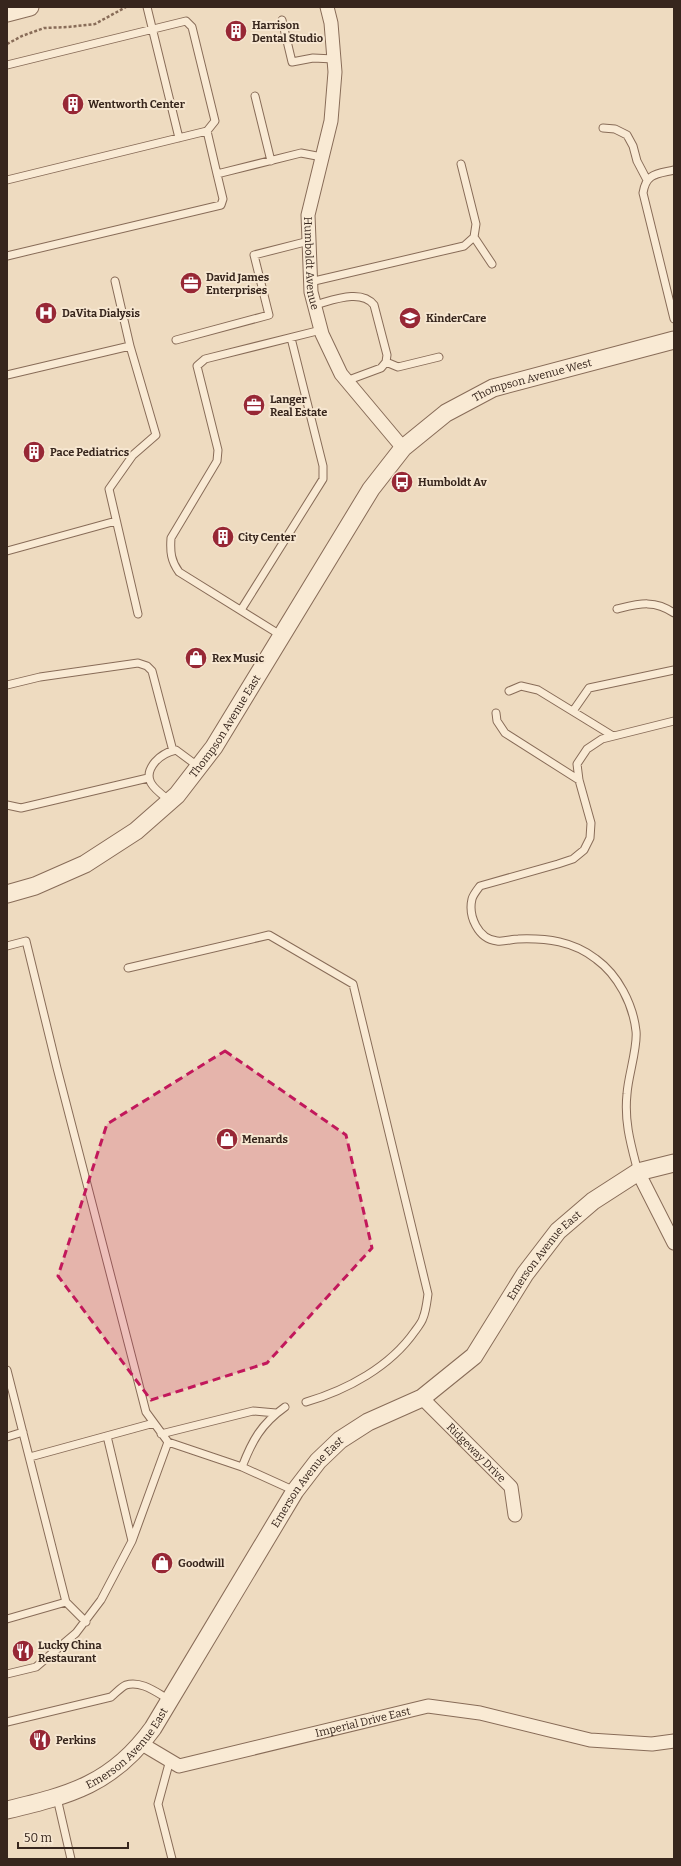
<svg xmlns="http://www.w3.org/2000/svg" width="681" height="1866" font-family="Bitter,serif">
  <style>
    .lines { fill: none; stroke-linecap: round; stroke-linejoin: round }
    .service-casing { stroke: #886c58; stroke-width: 9 }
    .minor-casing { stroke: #886c58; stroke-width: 15 }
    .tertiary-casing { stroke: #886c58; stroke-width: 19 }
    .path { stroke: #886c58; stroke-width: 2.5; stroke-dasharray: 3 2; stroke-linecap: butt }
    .service { stroke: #f9ead4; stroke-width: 7 }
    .minor { stroke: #f9ead4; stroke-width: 13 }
    .tertiary { stroke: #f9ead4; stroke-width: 17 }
    .marked { fill: #c2185b; fill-opacity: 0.2; stroke: #c2185b; stroke-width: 3; stroke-dasharray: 8 5; stroke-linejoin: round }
    .labels { text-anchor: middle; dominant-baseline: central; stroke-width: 4; stroke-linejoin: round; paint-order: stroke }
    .poi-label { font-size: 11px; font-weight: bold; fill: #37261d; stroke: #f6e6d0; text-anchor: start }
    .street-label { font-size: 11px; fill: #37261d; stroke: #f6e6d0 }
  </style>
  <rect width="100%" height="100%" fill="#eedbc0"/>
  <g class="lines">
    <!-- service casing -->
    <g class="service-casing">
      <path id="service" d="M147,7L179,138
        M282,20L292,62L313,58L334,59
        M7,65L186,21L192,27L215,121L207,131
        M255,96L271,161
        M603,128L615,129L627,135L633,146L637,161L647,180
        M674,170C657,174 646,173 643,193L674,319
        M7,180L207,131L217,174
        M474,237L492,264
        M7,256L221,205L223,199L217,174L301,153L322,157
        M115,281L130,346
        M310,282L464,246L474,237L476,224L461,164
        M314,305C331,301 361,288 374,305L387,355L386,362L381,368L346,381
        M176,340L269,315L254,255L309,241
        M386,362L398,367L439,357
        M7,375L130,346L156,435L133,455L109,489L138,614
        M7,551L116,521
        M617,609C638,604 654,599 674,613
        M241,610L323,479V466L291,338
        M282,636L179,572C171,561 170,552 171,538L217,461L218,450L197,366L205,359L321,330
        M7,685L40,677L138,663L147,666L152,671L173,751
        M509,691L521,686L538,690L613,736
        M573,711L589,688L674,670
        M496,713L497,721L505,733L579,780
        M170,801C156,790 140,780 155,762C161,755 167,752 176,750L199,767
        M7,805L21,808L148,778
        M7,946L26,941L57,1068L146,1412L168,1442L242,1467L295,1491
        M128,968L269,935L353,984L428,1294C427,1301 426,1311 423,1318C422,1322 418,1327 415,1331C390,1367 347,1390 306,1402
        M638,1172C631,1145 624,1122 627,1094C628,1076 638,1047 636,1031C633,1004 618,975 596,959C573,941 547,938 518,939C512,939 504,942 497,941C478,939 468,916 472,899C473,895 477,890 480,886L558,864L573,859L584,850L590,838L591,823L579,780L577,764L587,749L602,739L674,721
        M7,1370L66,1602L7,1619
        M161,1434L253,1411L276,1413
        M7,1437L23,1432
        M30,1457L154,1423
        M242,1467C252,1441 261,1424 285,1407
        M132,1541L168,1442
        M66,1602L86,1622
        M7,1674L36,1667L76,1633L101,1600L132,1541L107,1436
        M7,1722L111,1697C116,1693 121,1687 126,1685C141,1680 157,1693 170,1700
        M170,1760L158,1804L172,1859
        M57,1798L71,1859"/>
    </g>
    <!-- minor casing -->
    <g class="minor-casing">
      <g id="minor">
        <path id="s1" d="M327,7L331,23L335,72L331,121L308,215L311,292L322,334L341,374L403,448"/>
        <path d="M638,1172L674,1243"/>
        <path id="s2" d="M422,1398L511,1487L515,1515"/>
        <path id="s3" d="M142,1744L179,1766L428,1706L480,1713L590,1740L652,1744L674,1741"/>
      </g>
    </g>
    <!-- tertiary casing -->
    <g class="tertiary-casing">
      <g id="tertiary">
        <path d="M7,13L30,7"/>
        <path id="s4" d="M7,894L35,886L85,864L136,831L177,795L214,747L371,489L403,448L446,413L493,388L674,340"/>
        <path id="s5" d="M7,1810C70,1795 113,1784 153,1728L295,1491L318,1461L340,1440L368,1422L422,1398L474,1356L525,1274L558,1231L593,1201L638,1172L674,1163"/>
      </g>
    </g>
    <!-- path -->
    <path class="path" d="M7,44L22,36L44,28L68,27L95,24L126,7"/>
    <!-- service -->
    <use href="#service" class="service"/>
    <!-- minor -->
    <use href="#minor" class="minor"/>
    <!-- tertiary -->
    <use href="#tertiary" class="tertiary"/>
  </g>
  <!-- marked area -->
  <path class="marked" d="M225,1051L346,1135L372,1248L267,1363L151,1400L58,1276L107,1124Z"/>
  <!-- icons -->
  <defs>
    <g id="building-disc" transform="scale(1.15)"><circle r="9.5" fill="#972735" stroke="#f6e6d0"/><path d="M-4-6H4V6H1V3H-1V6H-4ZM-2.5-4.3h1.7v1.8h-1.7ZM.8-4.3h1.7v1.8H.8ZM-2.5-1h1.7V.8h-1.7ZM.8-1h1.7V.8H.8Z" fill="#fff"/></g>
    <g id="office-disc" transform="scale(1.15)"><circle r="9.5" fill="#972735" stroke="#f6e6d0"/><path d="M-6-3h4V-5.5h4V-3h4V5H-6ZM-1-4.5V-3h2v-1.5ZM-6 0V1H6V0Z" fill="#fff"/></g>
    <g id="hospital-disc" transform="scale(1.15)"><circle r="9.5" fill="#972735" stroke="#f6e6d0"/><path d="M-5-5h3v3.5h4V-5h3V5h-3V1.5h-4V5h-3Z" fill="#fff"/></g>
    <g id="school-disc" transform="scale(1.15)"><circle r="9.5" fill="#972735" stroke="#f6e6d0"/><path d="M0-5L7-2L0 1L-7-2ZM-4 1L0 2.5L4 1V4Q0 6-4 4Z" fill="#fff"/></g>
    <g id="bus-disc" transform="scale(1.15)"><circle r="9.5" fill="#972735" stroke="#f6e6d0"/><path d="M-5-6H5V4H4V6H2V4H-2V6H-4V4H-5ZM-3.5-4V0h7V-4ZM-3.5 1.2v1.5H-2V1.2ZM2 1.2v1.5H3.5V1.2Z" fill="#fff"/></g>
    <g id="shop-disc" transform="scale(1.15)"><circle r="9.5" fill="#972735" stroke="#f6e6d0"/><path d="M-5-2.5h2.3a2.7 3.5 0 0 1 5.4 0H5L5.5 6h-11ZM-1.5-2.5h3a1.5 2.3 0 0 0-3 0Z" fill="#fff"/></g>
    <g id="restaurant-disc" transform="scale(1.15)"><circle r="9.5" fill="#972735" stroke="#f6e6d0"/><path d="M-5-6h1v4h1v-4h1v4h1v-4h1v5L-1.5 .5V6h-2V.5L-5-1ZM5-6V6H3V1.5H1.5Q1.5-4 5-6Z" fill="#fff"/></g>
  </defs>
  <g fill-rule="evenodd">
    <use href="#building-disc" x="236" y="31"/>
    <use href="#building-disc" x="73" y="104"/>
    <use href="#office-disc" x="191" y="283"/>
    <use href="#hospital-disc" x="46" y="313"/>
    <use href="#school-disc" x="410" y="318"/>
    <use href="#office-disc" x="254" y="405"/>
    <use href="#building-disc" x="34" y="452"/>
    <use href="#bus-disc" x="402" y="482"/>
    <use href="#building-disc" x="223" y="537"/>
    <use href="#shop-disc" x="196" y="658"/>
    <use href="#shop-disc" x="227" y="1139"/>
    <use href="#shop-disc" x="162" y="1563"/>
    <use href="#restaurant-disc" x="23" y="1651"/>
    <use href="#restaurant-disc" x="40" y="1740"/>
  </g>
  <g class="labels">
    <!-- poi labels -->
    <g class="poi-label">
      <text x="252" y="25">Harrison<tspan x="252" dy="13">Dental Studio</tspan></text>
      <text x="88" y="104">Wentworth Center</text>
      <text x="206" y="277">David James<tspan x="206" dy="13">Enterprises</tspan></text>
      <text x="62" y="313">DaVita Dialysis</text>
      <text x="426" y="318">KinderCare</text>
      <text x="270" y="399">Langer<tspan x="270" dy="13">Real Estate</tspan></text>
      <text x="50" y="452">Pace Pediatrics</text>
      <text x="418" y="482">Humboldt Av</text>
      <text x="238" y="537">City Center</text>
      <text x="212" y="658">Rex Music</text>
      <text x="242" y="1139">Menards</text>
      <text x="178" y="1563">Goodwill</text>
      <text x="38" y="1645">Lucky China<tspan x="38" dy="13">Restaurant</tspan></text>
      <text x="56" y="1740">Perkins</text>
    </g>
    <!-- street labels -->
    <g class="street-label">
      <text stroke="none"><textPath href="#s1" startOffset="260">Humboldt Avenue</textPath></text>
      <text stroke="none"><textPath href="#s4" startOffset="762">Thompson Avenue West</textPath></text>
      <text stroke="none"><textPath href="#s4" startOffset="283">Thompson Avenue East</textPath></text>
      <text stroke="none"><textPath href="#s5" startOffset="799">Emerson Avenue East</textPath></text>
      <text stroke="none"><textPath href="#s2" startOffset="77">Ridgeway Drive</textPath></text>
      <text stroke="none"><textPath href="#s5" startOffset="463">Emerson Avenue East</textPath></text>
      <text stroke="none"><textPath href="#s3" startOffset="232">Imperial Drive East</textPath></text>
      <text stroke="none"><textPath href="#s5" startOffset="139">Emerson Avenue East</textPath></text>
    </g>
  </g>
  <!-- border -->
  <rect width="681" height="1866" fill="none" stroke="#37261d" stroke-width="16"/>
  <!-- scale -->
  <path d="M18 1842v6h110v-6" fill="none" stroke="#37261d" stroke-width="2"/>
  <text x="24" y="1842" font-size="12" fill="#37261d" stroke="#f6e6d0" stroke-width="3" paint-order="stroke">50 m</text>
</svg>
